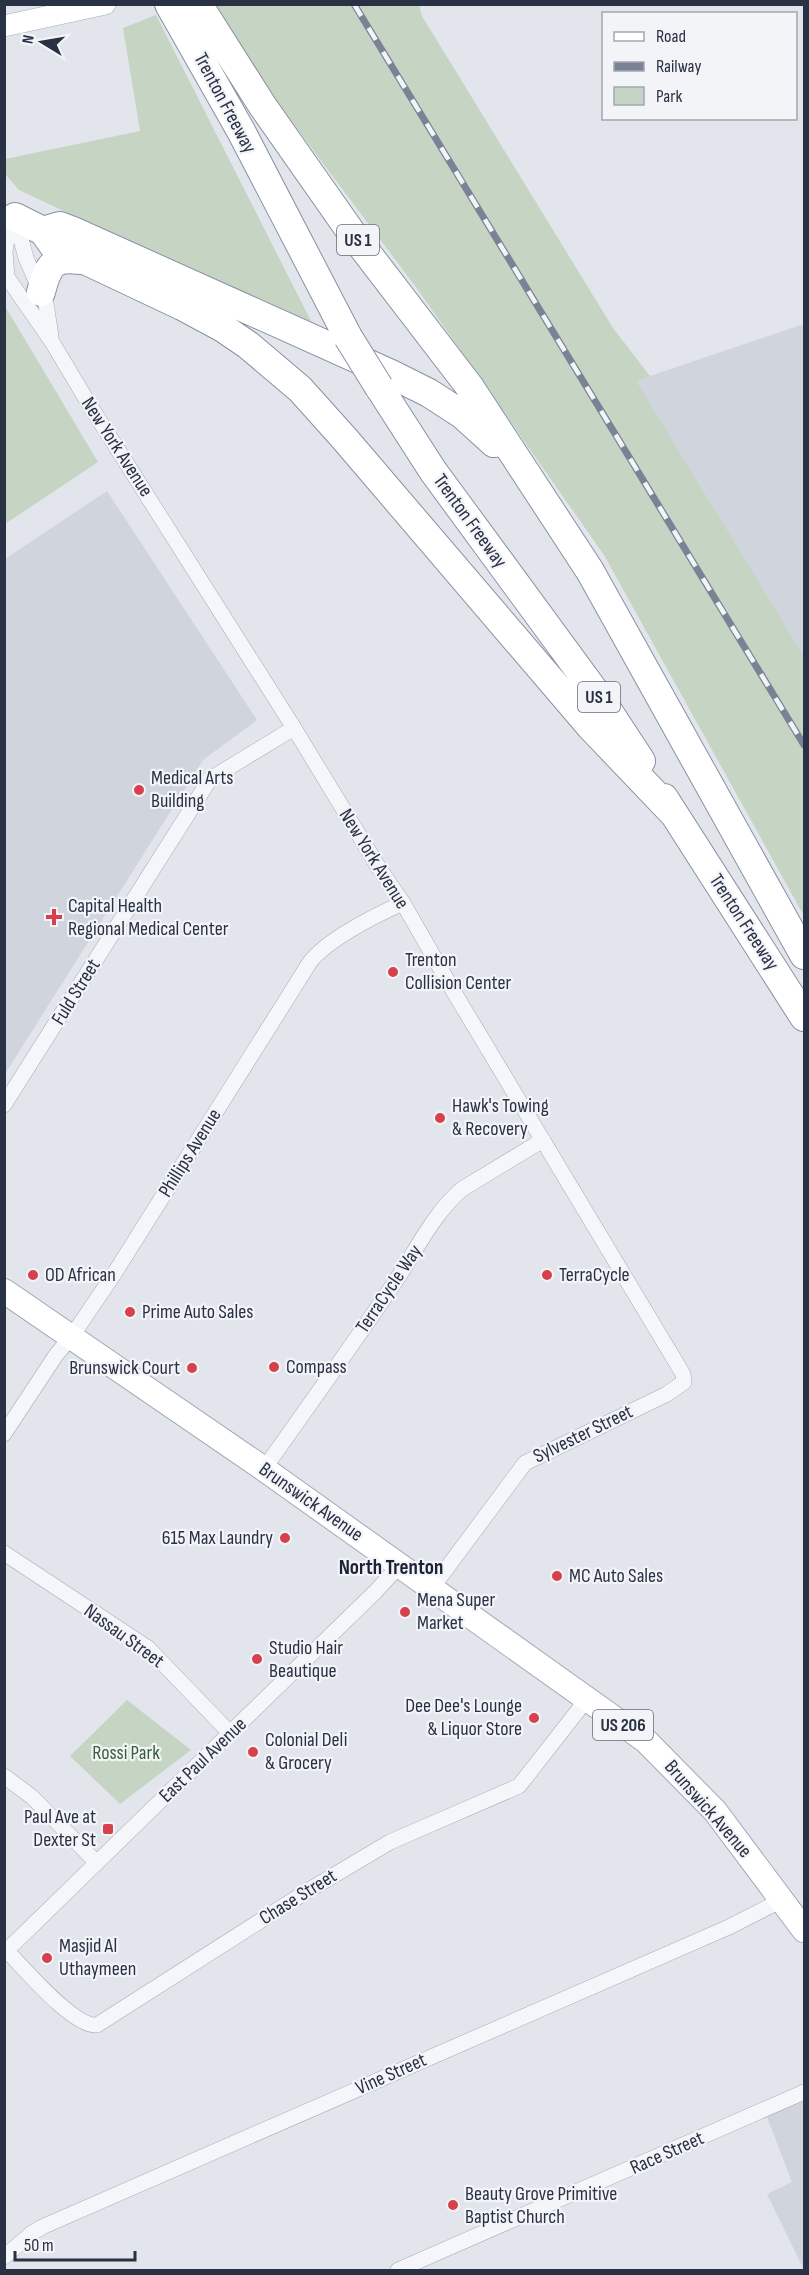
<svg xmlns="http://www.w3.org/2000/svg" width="809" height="2275" font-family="'Sofia Sans Condensed',sans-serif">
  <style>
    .built { fill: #d0d4dd }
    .green { fill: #c6d5c3 }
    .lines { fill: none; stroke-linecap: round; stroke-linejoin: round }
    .minor-casing { stroke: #a7abb6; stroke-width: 16 }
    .secondary-casing { stroke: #a7abb6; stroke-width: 22 }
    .primary-casing { stroke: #a1a8b8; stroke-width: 26 }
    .motorway-casing { stroke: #8891a3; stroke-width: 30 }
    .minor { stroke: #f5f6f9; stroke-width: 15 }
    .secondary { stroke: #fff; stroke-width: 21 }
    .primary { stroke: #fff; stroke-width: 24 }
    .motorway { stroke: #fff; stroke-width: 28 }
    .rail-casing { stroke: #7a8396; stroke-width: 7 }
    .rail { stroke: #f2f4f8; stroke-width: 4.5; stroke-dasharray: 14; stroke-linecap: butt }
    .motorway-bridge-casing { stroke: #8891a3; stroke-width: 30; stroke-linecap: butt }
    .motorway-bridge { stroke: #fff; stroke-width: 28 }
    .poi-dot { fill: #d6414d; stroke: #f2f4f8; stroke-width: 2 }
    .labels { text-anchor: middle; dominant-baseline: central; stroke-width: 4.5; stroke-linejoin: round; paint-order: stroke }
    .shield { fill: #f2f4f8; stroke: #656c7a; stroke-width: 1.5 }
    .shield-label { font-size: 18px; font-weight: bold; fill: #293144 }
    .street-label { font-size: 20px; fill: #293144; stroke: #f2f4f8 }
    .poi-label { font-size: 20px; fill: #293144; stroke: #f2f4f8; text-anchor: start }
    .park-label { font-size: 20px; fill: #3a6135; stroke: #f2f4f8 }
    .neighbourhood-label { font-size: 21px; font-weight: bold; fill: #1b2235; stroke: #f2f4f8 }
  </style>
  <rect width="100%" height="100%" fill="#e2e5eb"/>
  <!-- built -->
  <path class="built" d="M804,324V656L635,381Z
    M107,491L257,720L203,760L5,1074V559Z
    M804,2085V2270L767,2194L792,2182L762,2104Z"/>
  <!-- green -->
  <path class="green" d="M213,5H419L422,16L613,328L650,376L636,381L804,656V916L604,555L418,290L262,82Z
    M156,15L314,327L271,309L19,190L5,174V159L140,131L123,28Z
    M5,306L98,462L5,524H4Z
    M127,1700L191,1750L120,1804L70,1756Z"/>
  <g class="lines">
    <!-- minor casing -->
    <g class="minor-casing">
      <path id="minor" d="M15,217L8,233L5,251L7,277L52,342L89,404L294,728L379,868L403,903L455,994L683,1374L684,1382L667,1394L525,1463L432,1588
        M15,217L26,258L46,304L51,336
        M4,1105L210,779L294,728
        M4,1434L56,1355L72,1336L114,1274L310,962C328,939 376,915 403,903
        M264,1469C307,1408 351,1347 393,1285C415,1253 432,1215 462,1189L543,1140
        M4,1553L148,1648L230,1733
        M4,1776L32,1797L97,1863
        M7,1951C23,1967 74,2028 97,2025L304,1893L390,1842L519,1786L587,1699
        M4,1953L376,1591L400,1565
        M4,2257L32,2233L42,2227L729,1927L782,1900
        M398,2270L804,2092"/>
    </g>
    <!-- secondary casing -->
    <g class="secondary-casing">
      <path id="secondary" d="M4,26L105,4"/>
    </g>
    <!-- primary casing -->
    <g class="primary-casing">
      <path id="primary" d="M4,1291L264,1469L646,1741L715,1811L804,1930"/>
    </g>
    <!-- motorway casing -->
    <g class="motorway-casing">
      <path id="motorway" d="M169,4L241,131L348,337
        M198,4L262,105L351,232L469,386L590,571L804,955
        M15,217L43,231L53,245L182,306L223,328L248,345L300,389L344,438L590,726L674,814
        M43,231L60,226L73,231L391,374L429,393L463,415L494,443
        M41,292C49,261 55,256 87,261
        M379,387L433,471L601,700L641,761
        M664,798L804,1017"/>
    </g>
    <!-- minor -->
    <use href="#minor" class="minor"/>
    <!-- secondary -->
    <use href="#secondary" class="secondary"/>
    <!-- primary -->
    <use href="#primary" class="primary"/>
    <!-- motorway -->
    <use href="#motorway" class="motorway"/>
    <!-- rail casing -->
    <g class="rail-casing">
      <path id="rail" d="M354,4L804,745"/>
    </g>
    <!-- rail -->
    <use href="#rail" class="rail"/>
    <!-- motorway-bridge casing -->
    <g class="motorway-bridge-casing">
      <path id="motorway-bridge" d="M348,337L379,387"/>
    </g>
    <!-- motorway-bridge -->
    <use href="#motorway-bridge" class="motorway-bridge"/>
  </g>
  <!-- markers -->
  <g class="poi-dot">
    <circle cx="139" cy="790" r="6"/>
    <path d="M51 908h6v6h6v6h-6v6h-6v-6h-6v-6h6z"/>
    <circle cx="393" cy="972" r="6"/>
    <circle cx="440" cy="1118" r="6"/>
    <circle cx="33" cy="1275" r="6"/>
    <circle cx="547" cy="1275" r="6"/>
    <circle cx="130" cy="1312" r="6"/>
    <circle cx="274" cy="1367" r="6"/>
    <circle cx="192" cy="1368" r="6"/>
    <circle cx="285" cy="1538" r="6"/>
    <circle cx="557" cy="1576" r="6"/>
    <circle cx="405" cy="1612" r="6"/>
    <circle cx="257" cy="1659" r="6"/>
    <circle cx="534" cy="1718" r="6"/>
    <circle cx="253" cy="1752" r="6"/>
    <rect x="102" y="1823" width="12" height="12" rx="3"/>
    <circle cx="47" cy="1958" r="6"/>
    <circle cx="453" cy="2205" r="6"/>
  </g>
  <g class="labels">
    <!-- shield labels -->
    <g class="shield">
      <rect x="337" y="225" width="42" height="30" rx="4.5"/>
      <rect x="578" y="682" width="42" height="30" rx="4.5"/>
      <rect x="593" y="1710" width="60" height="30" rx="4.5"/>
    </g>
    <g class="shield-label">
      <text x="358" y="240">US 1</text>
      <text x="599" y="697">US 1</text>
      <text x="623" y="1725">US 206</text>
    </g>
    <!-- street labels -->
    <g class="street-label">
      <text transform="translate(225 103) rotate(62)">Trenton Freeway</text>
      <text transform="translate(117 447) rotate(57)">New York Avenue</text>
      <text transform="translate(470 521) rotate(54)">Trenton Freeway</text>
      <text transform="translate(374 859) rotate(58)">New York Avenue</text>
      <text transform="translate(744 922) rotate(57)">Trenton Freeway</text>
      <text transform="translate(76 992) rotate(-58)">Fuld Street</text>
      <text transform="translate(190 1153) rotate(-58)">Phillips Avenue</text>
      <text transform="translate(389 1289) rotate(-56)">TerraCycle Way</text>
      <text transform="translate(583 1434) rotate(-26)">Sylvester Street</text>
      <text transform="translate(311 1502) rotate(35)">Brunswick Avenue</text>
      <text transform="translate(124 1636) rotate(36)">Nassau Street</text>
      <text transform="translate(203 1760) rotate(-44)">East Paul Avenue</text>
      <text transform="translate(708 1809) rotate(49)">Brunswick Avenue</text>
      <text transform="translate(298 1897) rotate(-32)">Chase Street</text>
      <text transform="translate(391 2074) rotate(-24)">Vine Street</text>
      <text transform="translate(667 2153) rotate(-24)">Race Street</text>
    </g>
    <!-- poi labels -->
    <g class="poi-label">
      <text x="151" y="778">Medical Arts<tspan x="151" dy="23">Building</tspan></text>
      <text x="68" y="906">Capital Health<tspan x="68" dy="23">Regional Medical Center</tspan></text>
      <text x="405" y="960">Trenton<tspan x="405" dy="23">Collision Center</tspan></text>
      <text x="452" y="1106">Hawk's Towing<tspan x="452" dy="23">&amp; Recovery</tspan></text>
      <text x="45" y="1275">OD African</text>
      <text x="559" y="1275">TerraCycle</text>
      <text x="142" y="1312">Prime Auto Sales</text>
      <text x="286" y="1367">Compass</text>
      <text x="180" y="1368" text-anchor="end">Brunswick Court</text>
      <text x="273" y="1538" text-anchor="end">615 Max Laundry</text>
      <text x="569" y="1576">MC Auto Sales</text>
      <text x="417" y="1600">Mena Super<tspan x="417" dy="23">Market</tspan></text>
      <text x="269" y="1648">Studio Hair<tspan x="269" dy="23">Beautique</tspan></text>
      <text x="522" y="1706" text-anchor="end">Dee Dee's Lounge<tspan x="522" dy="23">&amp; Liquor Store</tspan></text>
      <text x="265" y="1740">Colonial Deli<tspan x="265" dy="23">&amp; Grocery</tspan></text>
      <text x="96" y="1817" text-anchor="end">Paul Ave at<tspan x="96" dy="23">Dexter St</tspan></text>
      <text x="59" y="1946">Masjid Al<tspan x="59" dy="23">Uthaymeen</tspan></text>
      <text x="465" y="2194">Beauty Grove Primitive<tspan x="465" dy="23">Baptist Church</tspan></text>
    </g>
    <!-- park labels -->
    <g class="park-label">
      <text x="126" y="1753">Rossi Park</text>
    </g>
    <!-- neighbourhood labels -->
    <g class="neighbourhood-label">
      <text x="391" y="1567">North Trenton</text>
    </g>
  </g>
  <!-- border -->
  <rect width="809" height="2275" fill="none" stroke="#293144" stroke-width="12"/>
  <!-- legend -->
  <rect x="602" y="12" width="195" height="108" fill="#f2f4f8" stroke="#a2a6b0" stroke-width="1.5"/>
  <rect x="614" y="32" width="30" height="9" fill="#ffffff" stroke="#a2a6b0" stroke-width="1.5"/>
  <text x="656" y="42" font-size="18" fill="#293144">Road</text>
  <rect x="614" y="62" width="30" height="9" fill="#7a8396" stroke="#a2a6b0" stroke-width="1.5"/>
  <text x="656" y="72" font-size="18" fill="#293144">Railway</text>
  <rect x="614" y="87" width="30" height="18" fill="#c6d5c3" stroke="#a2a6b0" stroke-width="1.5"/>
  <text x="656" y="102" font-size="18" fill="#293144">Park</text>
  <!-- north arrow -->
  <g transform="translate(42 42) rotate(281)" stroke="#f2f4f8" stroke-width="4.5" paint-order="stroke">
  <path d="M0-4.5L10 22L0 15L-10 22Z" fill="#293144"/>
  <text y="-9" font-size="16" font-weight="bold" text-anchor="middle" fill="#293144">N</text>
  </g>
  <!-- scale -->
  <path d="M15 2251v9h120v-9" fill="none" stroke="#293144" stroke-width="3"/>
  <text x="24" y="2251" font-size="18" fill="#293144" stroke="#f2f4f8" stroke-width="4.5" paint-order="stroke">50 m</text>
</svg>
